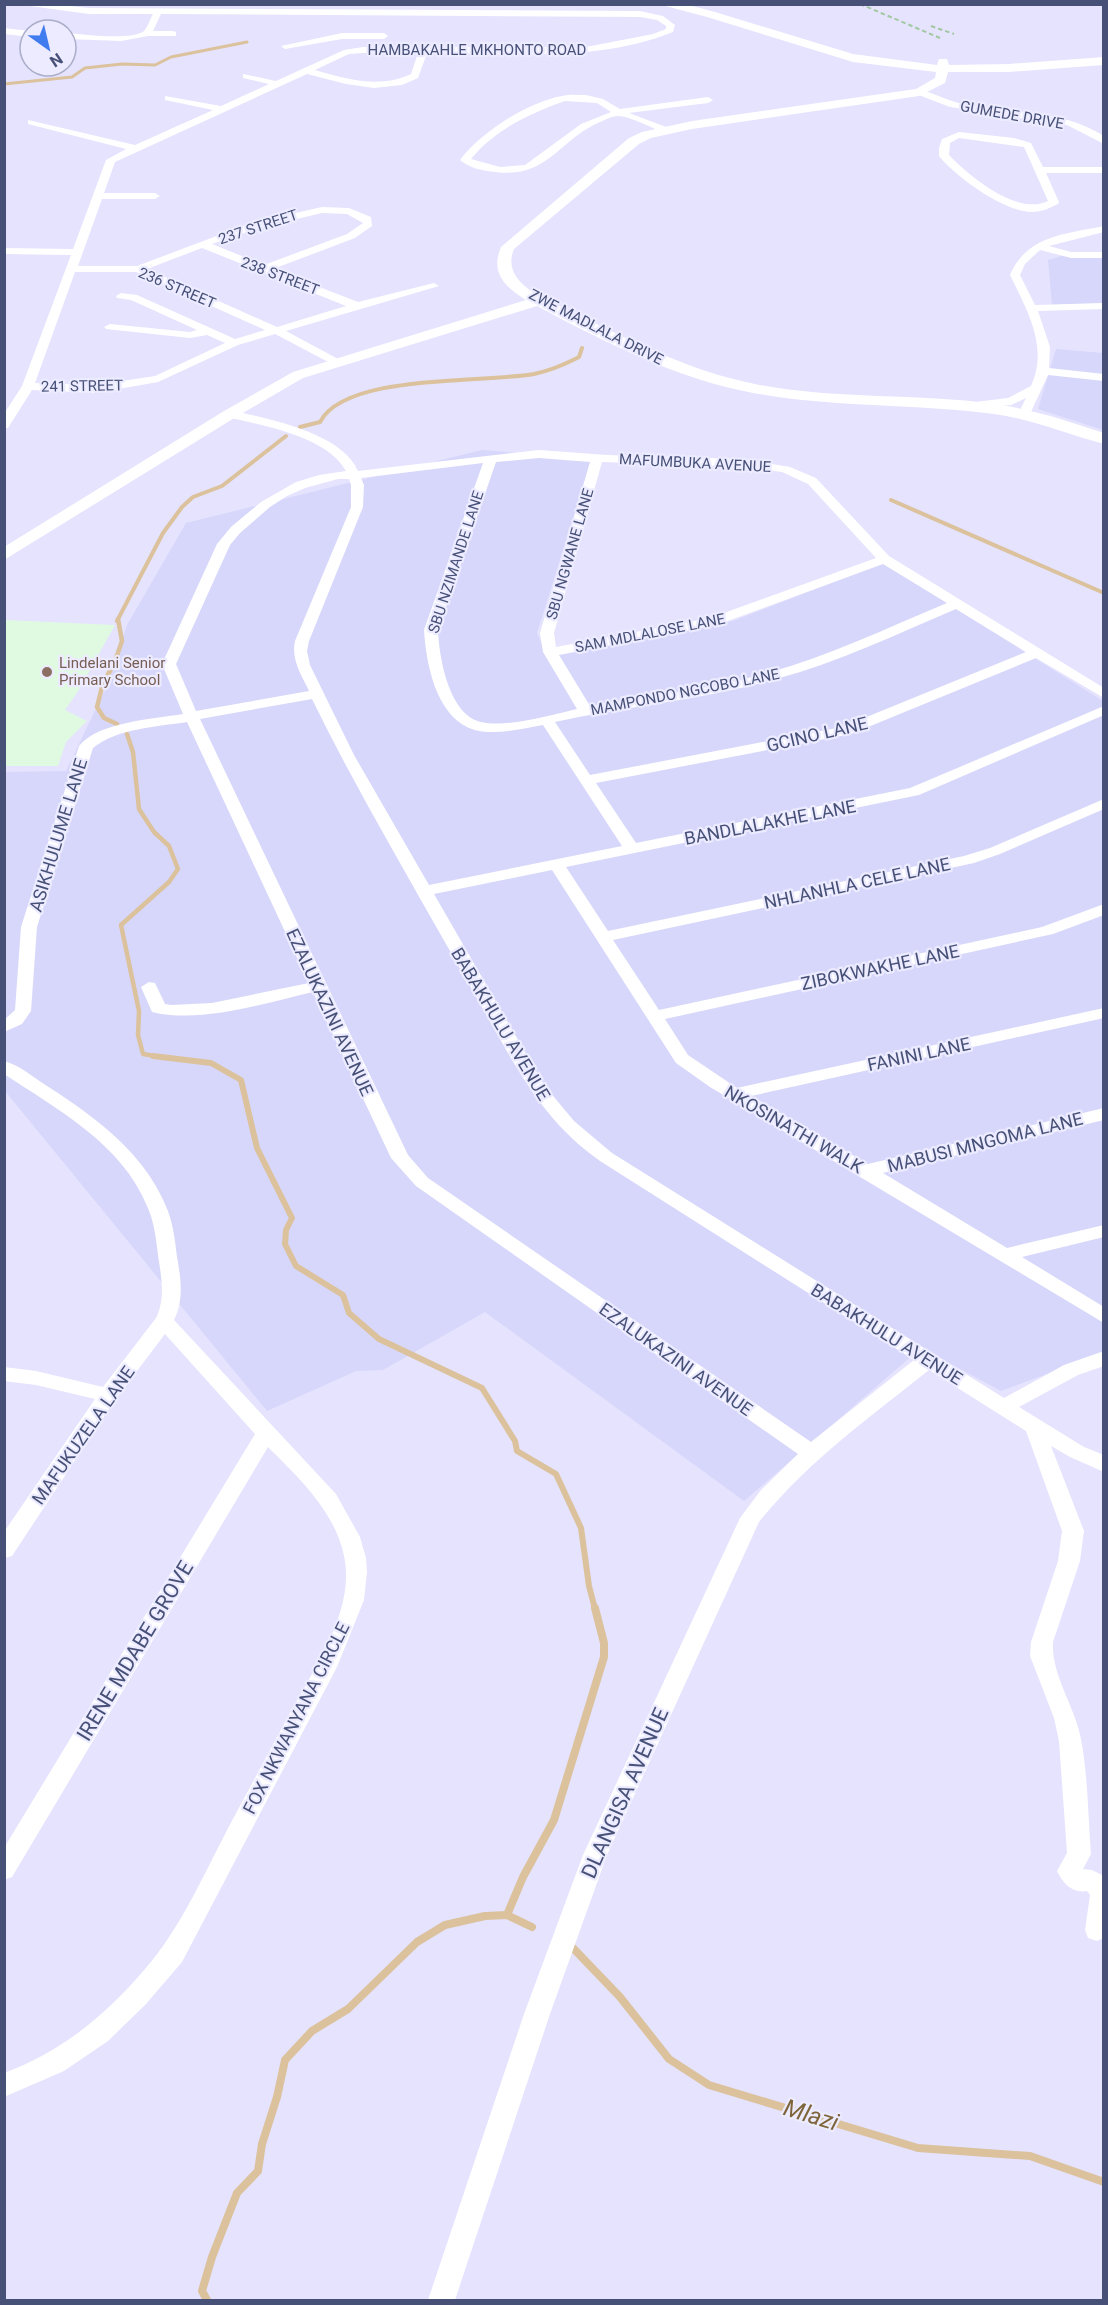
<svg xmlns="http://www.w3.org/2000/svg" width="1108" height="2305" font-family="Roboto,sans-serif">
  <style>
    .residential { fill: #d7d7fb }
    .education { fill: #e0fae2 }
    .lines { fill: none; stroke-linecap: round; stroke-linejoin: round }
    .stream-far4 { stroke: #dbc29c; stroke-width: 3 }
    .stream-far3 { stroke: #dbc29c; stroke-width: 4 }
    .stream-far2 { stroke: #dbc29c; stroke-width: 4.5 }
    .stream-far1 { stroke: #dbc29c; stroke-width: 6 }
    .stream { stroke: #dbc29c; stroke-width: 8 }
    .minor { fill: #fff; fill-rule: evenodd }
    .tertiary { fill: #fff; fill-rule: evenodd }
    .rail { stroke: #a2c8a1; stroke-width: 2; stroke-dasharray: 4.5 3; stroke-linecap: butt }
    .education-dot { fill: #8d6e63; stroke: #ecebff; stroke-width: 2 }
    .labels { text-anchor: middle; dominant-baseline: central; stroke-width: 4.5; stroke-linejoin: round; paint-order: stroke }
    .far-street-label { font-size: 15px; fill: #475178; stroke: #ecebff }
    .far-education-label { font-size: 15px; fill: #785e54; stroke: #ecebff; text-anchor: start }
    .street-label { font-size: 18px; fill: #475178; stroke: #ecebff }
    .near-street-label { font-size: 21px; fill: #475178; stroke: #ecebff }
    .near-water-label { font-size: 24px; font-style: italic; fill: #7e643a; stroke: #ecebff }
  </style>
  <rect width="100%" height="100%" fill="#e5e3fe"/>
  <!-- residential -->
  <path class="residential" d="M1072,253H1103V303L1052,305L1048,260Z
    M1056,349L1103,353V430L1038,409Z
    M482,450L592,459L537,633L547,656L733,621L883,563L1103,701V1353L1001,1391L921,1348L744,1501L485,1312L383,1370L356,1371L267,1411L5,1091L4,772L66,771L104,692L127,625L186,523Z"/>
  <!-- education -->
  <path class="education" d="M5,620L115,625L77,693L65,710L87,721L66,742L58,766H5Z"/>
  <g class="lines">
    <!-- stream-far4 -->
    <path class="stream-far4" d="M4,84L72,77L85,68L122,64L155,65L171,57L247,42"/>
    <!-- stream-far3 -->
    <path class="stream-far3" d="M300,427L320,422C345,373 486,383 534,374C548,371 561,366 573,360L579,357L582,348
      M891,500L1104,593
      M117,621L163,533L182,507L193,497L222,486L286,436"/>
    <!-- stream-far2 -->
    <path class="stream-far2" d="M117,724L104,718L97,707L103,683L114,664L122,641L118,619
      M127,734L133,752L139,809L154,832L169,846L178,869L169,882L121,925L139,1011L138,1035L143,1054L161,1057"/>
    <!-- stream-far1 -->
    <path class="stream-far1" d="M153,1056L211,1063L241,1080L257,1148L292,1218L286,1230L285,1244L296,1266L343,1295L349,1313L379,1339L482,1388L515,1441L517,1451L556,1474L581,1528L589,1586L595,1609"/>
    <!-- stream -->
    <path class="stream" d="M507,1915L523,1877L554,1820L604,1657V1643L595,1608
      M573,1948L620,1997L669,2059L709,2085L918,2148L1030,2156L1104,2182
      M207,2300L202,2291L212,2257L237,2193L258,2171L262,2144L277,2097L285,2060L312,2031L348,2009L417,1942L445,1925L485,1916L507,1915L532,1927"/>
    <!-- minor -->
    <path class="minor" d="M15,4H50L89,8L640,11L663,16L675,25L673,32C596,63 508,53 427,53L418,78L402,85L374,88L346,84L307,74L115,162L104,193H155L160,196L155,199H102L78,266H137L251,223L322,207L349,208L371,217L372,226L355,238L273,269L358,302L434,283L439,286L286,331L340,360V364H332L275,334L238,345L158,382L96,393L32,390L8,428H4V414L22,386L71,255L4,254V248L73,249L106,160L126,149L28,124V120L135,145L213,110L165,100V96L221,106L269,84L243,78V74L276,81L344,50L363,47H586L653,34L666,29V26L657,20L640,17L161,14L153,31H173L176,32V36H148L121,41L66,39V33C82,34 131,41 144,31C148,27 150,19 153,14H89ZM363,53H418L411,74C379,89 347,79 315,70L349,54ZM322,213L347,214L363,223L347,234L264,265L212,244L259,228ZM202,248L346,306L277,327L147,269ZM75,272H136L265,330L235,339L137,295L121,293L116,296L117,298L131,300L197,330L190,332L110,324L104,327L106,329L190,338L207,335L225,343L155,376L96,385L35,383Z
      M4,28L30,31V37L4,34Z
      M342,33H384L388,36L384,39H342L285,49L281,46Z
      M919,89C936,94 950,102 968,105C1014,113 1063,110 1104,136V144L1067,125L950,107L916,94L914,92Z
      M586,95L603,99L620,109L708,97L713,100L708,103L629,113L669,128V132L666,133C653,129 630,116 618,116C612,116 605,120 600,122C558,140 548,179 495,172C483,171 469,168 460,160C481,132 528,102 562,96C570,94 578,95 586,95ZM565,101L597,103L611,112L581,124L525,165L500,167L471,159C494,130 531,113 565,101Z
      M959,132L1014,138L1031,143L1043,167H1104V173H1046L1059,202L1058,204C1048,209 1041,212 1031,212C1003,211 956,177 939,156V148L942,139ZM959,138L1024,147L1048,201C1018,216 970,177 949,155L950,143Z
      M1104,226V232L1049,246L1071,252H1104V258H1071L1040,250L1025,264L1020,275L1035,305L1104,303V309L1038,311L1050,347L1049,368L1104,374V381L1048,375L1030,414L1024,418L1018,414L1026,398L1011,405L967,409V403L1008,398L1031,386C1049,347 1027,310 1010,275C1027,235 1066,234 1104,226Z
      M230,410C267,419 341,432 358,471L539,450L607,455L743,459L790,467L816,478L889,556L1104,688V698L1036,658L851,734L596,783L636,843L910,788L1104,706V715L919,795L566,867L608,931L964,856L990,848L1104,799V809L1000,854L974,863L613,940L659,1010L1042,927L1104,904V915L1053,934L665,1019L688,1055L737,1088L1104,1008V1018L751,1096L868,1164L1104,1108V1120L883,1173L1007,1248L1104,1225V1237L1022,1257L1104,1307V1323L710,1087L676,1063L552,870L434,894L544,1085L574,1121L612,1153L1004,1398L1064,1365L1104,1351V1366L1078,1375L1019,1407L1084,1447L1104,1455V1472L1070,1457L1051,1446L1084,1531L1080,1561L1053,1642C1051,1675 1075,1706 1081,1739C1088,1776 1088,1816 1091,1854L1083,1869L1092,1870L1104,1876V1938L1097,1941L1088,1938L1085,1930L1090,1895L1087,1891C1072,1894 1063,1883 1057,1871L1067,1853L1059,1741L1054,1718L1030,1656L1031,1642L1058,1561L1062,1531L1026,1431L929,1370C869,1418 807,1462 759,1522L607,1855L550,2014L455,2300H428L524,2014L583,1855L740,1518L761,1490L798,1454L416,1186L391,1158L313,992C265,1003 201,1024 152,1012L141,987L149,982L155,983L165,1004L171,1005L212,1003L309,983L187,722C156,727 118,728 93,748L37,927L31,1011L22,1024L4,1032V1020L15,1010L21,927L79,746C98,722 153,719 183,714L162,664L217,544L231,527L261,502L296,482L319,475L346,471C327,436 261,425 226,417V411ZM539,458L590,462L540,633L543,652L577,709C551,715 508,728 481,722C449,715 439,657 438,630L496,462ZM602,462L743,467L782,472L808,484L876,558L710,618L556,647L554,633ZM483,463L424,630C426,662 435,713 469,728C491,737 520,729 543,725L622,846L429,885L354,755L310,665L307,651L309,641L363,507L364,485L361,478ZM338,479H349L351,485V507L295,641C291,660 301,674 309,691L196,711L176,664L230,545L240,533L270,507L287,496L305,488ZM883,564L947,603C887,628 829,656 767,673C709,690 649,696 590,706L559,655L717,625ZM956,609L1026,652L842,727L590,775L555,722C629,706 704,700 776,679C839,662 897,634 956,609ZM312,699C352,781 398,859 442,937C460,968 478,1000 496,1032C524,1082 551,1127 600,1161L914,1360L811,1442L428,1178L408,1155L200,719Z
      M4,1061C20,1065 34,1078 47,1086C95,1117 142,1151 165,1204C173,1221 175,1240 177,1257C181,1279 184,1300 174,1320L336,1494L360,1537L366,1558L367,1572L364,1600L337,1667L182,1962L146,2004L108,2041L64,2071L4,2097V2073C61,2052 106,2015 145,1969C182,1927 207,1867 234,1817C253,1782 271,1748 290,1713C313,1671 348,1620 346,1571C343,1519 302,1481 268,1447L12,1877L4,1880V1848L255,1434L165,1334L115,1400L12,1556L4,1558V1532L95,1399L36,1385L4,1381V1367L36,1371L103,1387L156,1318C166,1298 161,1276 158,1255C156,1238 154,1221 147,1206C122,1144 57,1109 4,1074Z"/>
    <!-- tertiary -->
    <path class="tertiary" d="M658,4H685L715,12L853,54L937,65L939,59H947L949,65L1009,64L1104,57V65L1009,72H948L945,83L919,96L692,129L651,138L639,144L514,249C500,283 545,299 570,311C630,340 689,371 755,384C834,400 915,393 994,404C1032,409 1068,421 1104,433V444C1066,434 1032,419 994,414C904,402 814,409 726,387C660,370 597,338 537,306L303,378L236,417L4,560V547L224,411L293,372L526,300C505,287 490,273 501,247L629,138L642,132L692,121L916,89L935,78L936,72L853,62L707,17Z"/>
    <!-- rail -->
    <path class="rail" d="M860,4L940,38
      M931,26L954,34"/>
  </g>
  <!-- markers -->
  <circle class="education-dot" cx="47" cy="672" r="6"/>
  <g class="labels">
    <!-- far-street labels -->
    <g class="far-street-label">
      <text x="477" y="50">HAMBAKAHLE MKHONTO ROAD</text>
      <text transform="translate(1012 115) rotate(10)">GUMEDE DRIVE</text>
      <text transform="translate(258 227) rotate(-18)">237 STREET</text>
      <text transform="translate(280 276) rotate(21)">238 STREET</text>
      <text transform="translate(177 288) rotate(23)">236 STREET</text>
      <text transform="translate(596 327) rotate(27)">ZWE MADLALA DRIVE</text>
      <text transform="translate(82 386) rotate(-1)">241 STREET</text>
      <text transform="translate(695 463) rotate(3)">MAFUMBUKA AVENUE</text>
      <text transform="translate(570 554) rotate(-74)">SBU NGWANE LANE</text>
      <text transform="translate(456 562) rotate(-72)">SBU NZIMANDE LANE</text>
      <text transform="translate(650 633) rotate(-11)">SAM MDLALOSE LANE</text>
      <text transform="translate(685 692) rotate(-11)">MAMPONDO NGCOBO LANE</text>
    </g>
    <!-- far-education labels -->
    <g class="far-education-label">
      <text x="59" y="663">Lindelani Senior<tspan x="59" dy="17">Primary School</tspan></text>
    </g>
    <!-- street labels -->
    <g class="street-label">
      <text transform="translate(817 734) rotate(-13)">GCINO LANE</text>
      <text transform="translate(770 822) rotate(-11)">BANDLALAKHE LANE</text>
      <text transform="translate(58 835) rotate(-73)">ASIKHULUME LANE</text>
      <text transform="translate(857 883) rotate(-12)">NHLANHLA CELE LANE</text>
      <text transform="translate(880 967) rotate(-12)">ZIBOKWAKHE LANE</text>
      <text transform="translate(330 1012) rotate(65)">EZALUKAZINI AVENUE</text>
      <text transform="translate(501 1024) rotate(59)">BABAKHULU AVENUE</text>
      <text transform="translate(919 1054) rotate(-12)">FANINI LANE</text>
      <text transform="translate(794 1129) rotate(30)">NKOSINATHI WALK</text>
      <text transform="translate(985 1142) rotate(-14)">MABUSI MNGOMA LANE</text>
      <text transform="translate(887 1334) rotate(32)">BABAKHULU AVENUE</text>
      <text transform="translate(676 1359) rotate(35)">EZALUKAZINI AVENUE</text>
      <text transform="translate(83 1435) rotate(-55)">MAFUKUZELA LANE</text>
      <text transform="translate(296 1718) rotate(-63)">FOX NKWANYANA CIRCLE</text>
    </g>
    <!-- near-street labels -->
    <g class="near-street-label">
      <text transform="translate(135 1651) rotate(-59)">IRENE MDABE GROVE</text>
      <text transform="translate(625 1793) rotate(-66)">DLANGISA AVENUE</text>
    </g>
    <!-- near-water labels -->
    <g class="near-water-label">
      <text transform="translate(811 2115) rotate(17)">Mlazi</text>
    </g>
  </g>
  <!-- border -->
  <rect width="1108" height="2305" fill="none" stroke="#475178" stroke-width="12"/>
  <!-- north arrow -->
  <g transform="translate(48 48) rotate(146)"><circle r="28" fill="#ecebff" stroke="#aaadc9" stroke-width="1.5"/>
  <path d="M0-4.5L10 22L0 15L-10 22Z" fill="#417bf0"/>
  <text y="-9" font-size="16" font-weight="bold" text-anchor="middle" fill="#475178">N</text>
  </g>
</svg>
